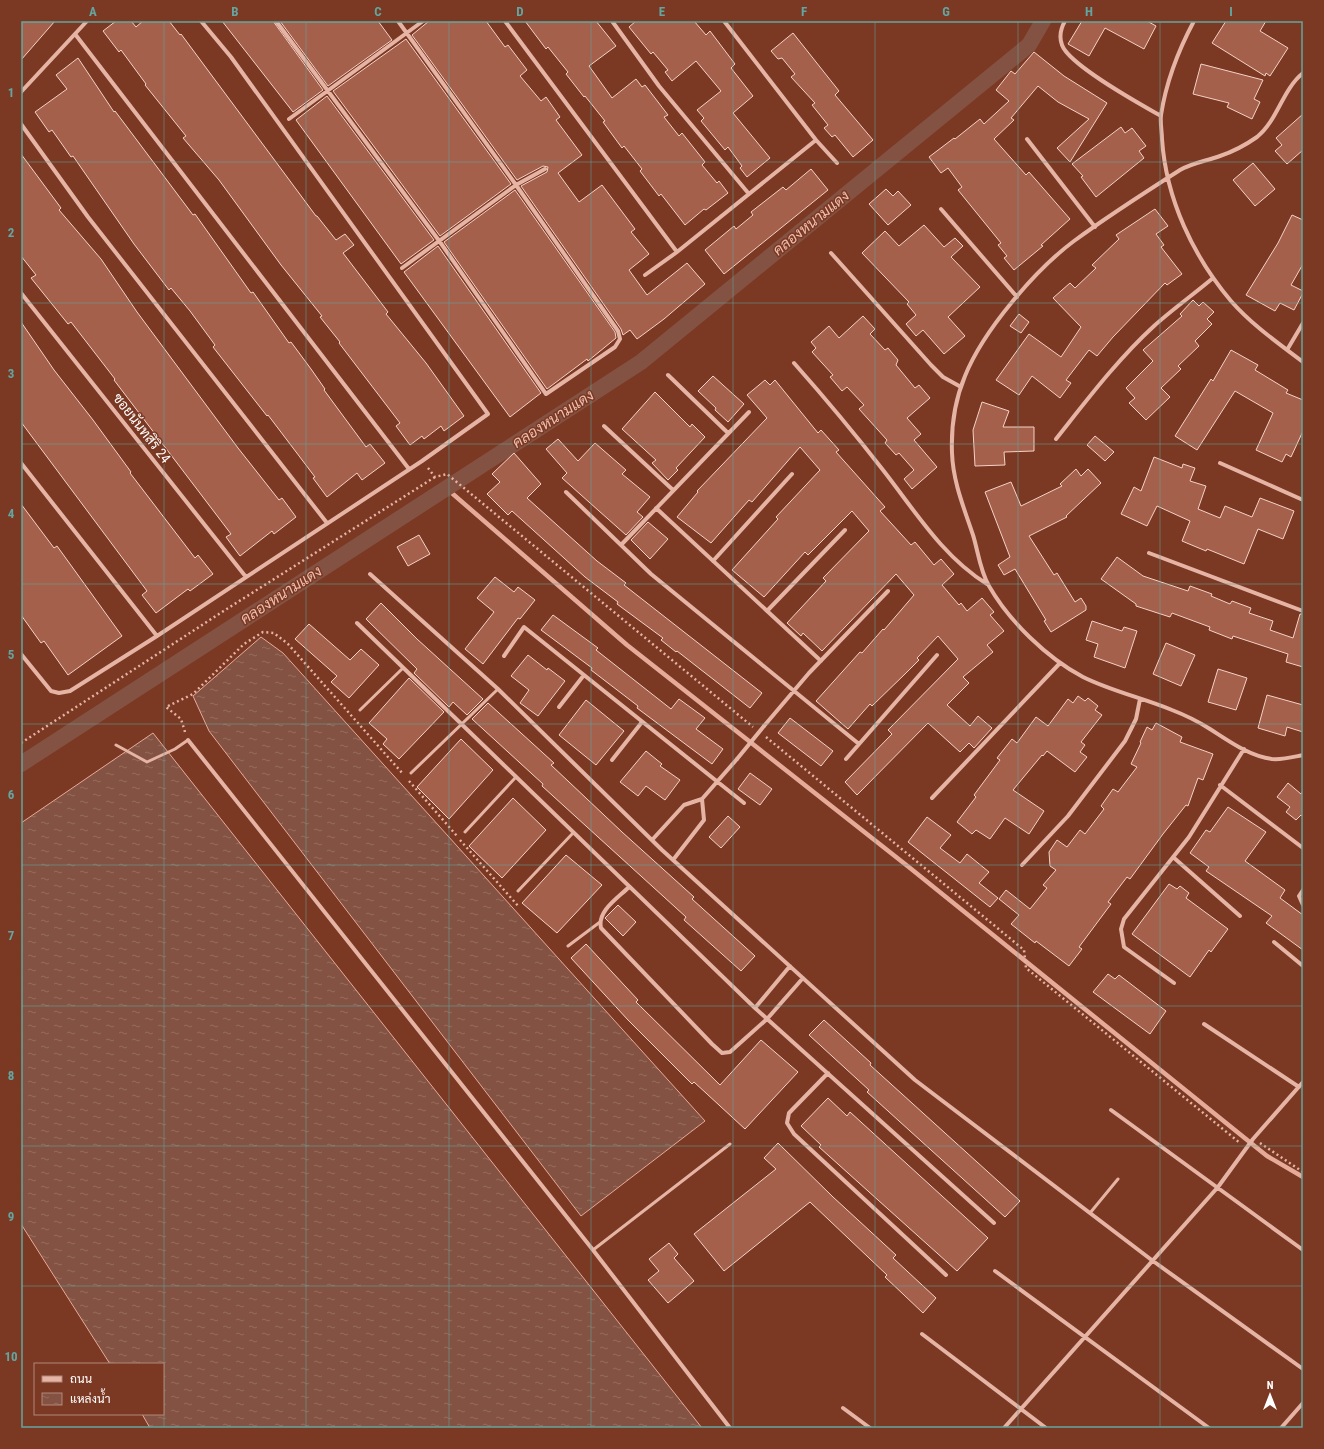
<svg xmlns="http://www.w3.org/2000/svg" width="1324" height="1449" font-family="'Roboto Condensed',Sarabun,sans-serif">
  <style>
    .water { fill: url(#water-ripples); stroke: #e6aa99 }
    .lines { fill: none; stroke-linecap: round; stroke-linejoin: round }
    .stream { stroke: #e6aa99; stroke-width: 4.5 }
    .canal { stroke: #845242; stroke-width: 16 }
    .building { fill: #a4604b; stroke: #f4d2c8 }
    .path { stroke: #e5b4a5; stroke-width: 2.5; stroke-dasharray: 2 3; stroke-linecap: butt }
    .lane { stroke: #e5b4a5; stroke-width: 3 }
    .street { stroke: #e5b4a5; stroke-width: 4 }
    .street-bridge { stroke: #e5b4a5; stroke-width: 4 }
    .grid { fill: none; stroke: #63a6a1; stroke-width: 1; stroke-opacity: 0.55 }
    .labels { text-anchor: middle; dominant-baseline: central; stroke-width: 3; stroke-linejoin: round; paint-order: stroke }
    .street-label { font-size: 14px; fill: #fff; stroke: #7b3822 }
    .water-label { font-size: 15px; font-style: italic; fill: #edbeb0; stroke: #7b3822 }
    .neatline { fill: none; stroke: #63a6a1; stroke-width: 1.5 }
    .grid-label { font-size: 13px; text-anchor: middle; font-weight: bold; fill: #63a6a1 }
  </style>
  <defs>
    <pattern id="water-ripples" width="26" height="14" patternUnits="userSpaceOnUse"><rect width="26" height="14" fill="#845242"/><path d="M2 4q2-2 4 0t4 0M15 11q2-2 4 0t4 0" fill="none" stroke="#966c5e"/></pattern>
  </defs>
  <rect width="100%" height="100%" fill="#7b3822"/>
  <!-- water -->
  <path class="water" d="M261,637L283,653L705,1121L581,1216L209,731L193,696Z
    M153,733L702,1428H150L142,1414H163V1364H110L21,1224V823Z"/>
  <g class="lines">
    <!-- stream -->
    <path class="stream" d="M446,488L627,645L910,868L1267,1156L1303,1177"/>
    <!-- canal -->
    <path class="canal" d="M21,764L641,362L1029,45L1043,21"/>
  </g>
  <!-- building -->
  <path class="building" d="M21,21H55L21,60Z
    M116,21H131L136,27L143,21H169L180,35L181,34L316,216H317L336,240L345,234L354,245L343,253L388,312L386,314L426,363L464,416L444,431L441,426L424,439L422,436L410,445L396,426L400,423L339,343L340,342L320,317L322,316L281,265L219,180L183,138L186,136L145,85L146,84L121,50L119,52L103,31Z
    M222,21H273L323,90L293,112Z
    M280,21H378L392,40L328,86Z
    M429,21H486L505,47L508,45L527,70L520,76L541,101L546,97L560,117L556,120L582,155L558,173L579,202L602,185L635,229L631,232L649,254L629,270L647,295L687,263L705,284L664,319L637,339L630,330L623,335L621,329L521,186L547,172L548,167L543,166L517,180L412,35Z
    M525,21H596L616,46L589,66L612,98L636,79L642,87L645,85L668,115L664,117L679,136L682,133L705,162L702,165L717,183L719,181L728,193L706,210L704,209L685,225L661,194L659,196L640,171L642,169L624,146L622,148L603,122L605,121L585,96L584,97L566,74L568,72L548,47L546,49Z
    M636,21H694L706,35L710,31L735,64L731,68L753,96L733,113L770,158L747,177L740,168L742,166L728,147L725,150L701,121L704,118L697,110L721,91L696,61L672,81L665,72L668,70L653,52L651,54L629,27Z
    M1082,21H1147L1156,26L1144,49L1105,28L1089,56L1068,44Z
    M1226,21H1266L1260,31L1288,48L1270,76L1266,73L1265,76L1212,43Z
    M793,33L839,91L835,95L873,140L853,157L835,135L832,137L824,128L828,125L812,105L815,103L791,77L795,74L782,58L778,59L771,51Z
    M406,39L511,184L440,236L333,91Z
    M1034,52L1064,76L1107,103L1070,162L1057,148L1089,119L1058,102L1038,86L1011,118L1014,120L994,139L1026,175L1029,172L1070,219L1041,245L1043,246L1014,270L1004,258L1007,256L998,245L1001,243L958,190L962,187L948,168L941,173L929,157L954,138L955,139L980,119L984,124L1009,101L996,90L1011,71L1015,74Z
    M78,58L114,112L115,111L193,215L195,214L251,293L253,292L289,343L291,342L311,369L325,389L324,390L366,447L370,444L385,463L362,480L357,473L327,497L313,478L315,477L268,415L267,416L213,347L215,345L190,311L171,288L169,290L134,244L73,156L71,157L52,130L49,132L35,112L67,89L56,75Z
    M1201,64L1263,80L1254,99L1260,102L1252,119L1227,107L1229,103L1193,94Z
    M327,96L434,240L401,264L296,120Z
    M1303,114V150L1287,164L1275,151L1282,145L1276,138Z
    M1121,127L1125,133L1132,128L1146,146L1139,151L1144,158L1096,197L1081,177L1083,176L1072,164Z
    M21,154L61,208L59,210L101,259L137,312L238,448L279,500L282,498L296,517L274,534L272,531L240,556L226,537L231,534L114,380L115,379L71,322L68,324L31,278L36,275L21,256Z
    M1253,163L1275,189L1255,206L1233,180Z
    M811,169L828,190L724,274L705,250L734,226L736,229L753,215L751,212L783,187L786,190Z
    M886,189L893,196L898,191L911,205L888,225L869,204Z
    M515,190L615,332L616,338L588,361L587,359L547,389L444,242Z
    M1155,209L1168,226L1156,234L1164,245L1161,247L1182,274L1167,285L1165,283L1113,337L1097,356L1089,350L1066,380L1071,383L1060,398L1032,376L1019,395L996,380L1029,334L1061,357L1081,327L1053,298L1070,283L1075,288L1096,268L1092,265L1119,239L1116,235Z
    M1292,215L1303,220V264L1291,285L1303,291V293L1294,310L1280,303L1275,311L1246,295L1278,243Z
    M924,225L944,247L955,238L963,246L951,257L980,287L948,317L965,336L944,354L923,330L916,336L906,324L916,315L907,304L909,302L862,253L885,231L899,246Z
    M438,246L541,393L510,417L404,272Z
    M1193,300L1199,306L1203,302L1214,312L1207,319L1212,324L1195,341L1199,346L1178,366L1181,369L1161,388L1170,397L1146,420L1129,403L1135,398L1126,388L1153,361L1143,350L1182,316L1180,314Z
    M1019,314L1029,322L1021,333L1010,326Z
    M863,316L875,329L870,334L885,350L888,348L898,360L896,365L915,388L919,385L930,398L907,418L921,434L914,440L937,467L912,489L904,479L914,470L899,453L896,455L885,443L887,440L859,409L864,405L847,387L842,391L830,377L833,375L812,352L816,348L811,342L829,326L839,338Z
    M21,322L54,370L93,420L131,472L130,473L195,558L198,555L213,574L190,591L188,589L156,613L142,595L147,591L21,422Z
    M1231,350L1258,365L1255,370L1288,390L1286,393L1303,400V431L1291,457L1286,454L1282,462L1256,450L1273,413L1235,391L1197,450L1175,436L1211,379L1213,381Z
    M713,376L744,404L728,422L715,410L716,408L698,391Z
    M765,380L770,385L775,380L818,433L821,430L839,450L836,452L885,507L880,511L911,545L915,542L934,565L941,559L954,574L942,585L959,605L961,603L967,611L982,598L994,612L990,615L1004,631L987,645L993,652L963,677L969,683L947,705L970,726L978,716L992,728L974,748L969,743L960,752L928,723L857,795L845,782L892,734L888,730L958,659L938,636L917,658L919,660L906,673L872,706L870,704L848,729L816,701L860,652L862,653L883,629L884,630L914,595L896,574L822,651L803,633L801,636L787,623L826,581L823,578L869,531L852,511L808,555L805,552L764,597L732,570L778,519L776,517L820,470L800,447L752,502L749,500L711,543L677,517L698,492L697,491L767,418L747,395Z
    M655,392L690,427L692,424L705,437L676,468L678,470L668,480L652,463L656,460L622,429Z
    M982,402L1009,411L1003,427H1034V451L1004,452L1005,465L975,466L973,430Z
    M1095,436L1114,452L1105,461L1087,445Z
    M558,439L578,461L595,443L626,470L622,474L650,497L637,512L643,517L626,535L562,478L567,473L546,449Z
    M514,453L541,484L527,498L597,561L626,583L624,585L762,693L750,708L677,651L676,652L661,640L663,638L617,604L618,602L585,577L512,511L508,515L487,494L500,482L492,474Z
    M1154,457L1182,468L1183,464L1195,468L1190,481L1206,486L1198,509L1220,518L1225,506L1252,517L1260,498L1294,511L1283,539L1258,529L1244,564L1207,549L1206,551L1182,541L1190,521L1157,506L1147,526L1121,514L1134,487L1141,491Z
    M1076,469L1081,476L1088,469L1101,483L1066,516L1067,517L1029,536L1054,575L1057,573L1075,602L1081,598L1086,606V610L1051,632L1044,621L1046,620L1015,569L1004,575L998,565L1010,557L985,492L1011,482L1021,506L1062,486L1060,484Z
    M21,504L54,548L57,546L122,636L68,675L44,641L41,643L21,615Z
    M648,522L668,539L650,559L631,540Z
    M419,535L430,554L408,566L397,547Z
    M1117,557L1143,576L1188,591L1190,586L1212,594L1211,596L1230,604L1232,601L1251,608L1249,613L1273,621L1270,630L1293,638L1300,614H1303V667L1286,662L1288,654L1233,636L1232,639L1209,630L1210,627L1172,613L1170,617L1136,606V604L1101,579Z
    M495,577L514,592L518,587L535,600L520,619L518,618L483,664L465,649L494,612L477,598Z
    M381,603L417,639L483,699L467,715L453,702L449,707L414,673L417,669L366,619Z
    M553,615L598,648L596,650L671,709L679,699L705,718L696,729L723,749L712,764L637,708L638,706L591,670L592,668L541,630Z
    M1092,621L1122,631L1124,627L1137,631L1125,668L1094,657L1098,644L1086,640Z
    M309,624L350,660L361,649L379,665L349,698L331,682L337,676L295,639Z
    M1166,643L1195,655L1181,686L1153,674Z
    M528,655L547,670L548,668L565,681L538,716L520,703L529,690L511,676Z
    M1218,669L1247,678L1236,710L1208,702Z
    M409,678L444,712L399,759L383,744L387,739L369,723Z
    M1267,695L1303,705V732L1287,727L1285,736L1258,728Z
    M1078,696L1085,701L1088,698L1098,706L1095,710L1102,715L1081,742L1085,745L1080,752L1087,757L1075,772L1047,751L1043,756L1042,755L1013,790L1044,811L1029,834L1005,818L990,839L976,830L972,834L957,822L976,797L974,795L1000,760L997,758L1012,739L1017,743L1036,717L1048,726L1068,699L1073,703Z
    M586,700L624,731L596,765L559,735Z
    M488,703L554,763L551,765L622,832L694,897L692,899L755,956L741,971L684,920L686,917L542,786L543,784L472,719Z
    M790,718L833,751L821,766L778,733Z
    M1156,723L1182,737L1180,742L1213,754L1203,780L1198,778L1188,806L1186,805L1163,834L1130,879L1127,877L1108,902L1111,904L1079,947L1082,949L1069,966L1036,941L1035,943L1011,924L1019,915L999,899L1006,890L1030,909L1047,888L1043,885L1056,870L1050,866L1049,852L1057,840L1067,847L1080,830L1085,834L1104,809L1101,806L1113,789L1118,792L1137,767L1131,764L1141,743L1140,742L1147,727L1152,730Z
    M461,739L493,770L449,819L417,787Z
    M646,751L662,764L660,766L680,780L665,800L646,786L638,796L620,782Z
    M750,773L772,789L760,805L738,789Z
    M1288,783L1301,794L1303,791V817L1301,815L1296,820L1286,812L1290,807L1277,797Z
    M513,798L546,830L502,878L469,846Z
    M1228,807L1266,832L1245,861L1285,890L1280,898L1303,915V950L1266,923L1272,916L1206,871L1209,867L1190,853L1206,830L1210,832Z
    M728,816L740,827L721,848L709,837Z
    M927,817L951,835L940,848L960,863L967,854L989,872L979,883L998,898L990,907L908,842Z
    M566,855L602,885L557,933L522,903Z
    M1169,884L1177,889L1180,886L1189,893L1186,898L1228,929L1211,952L1209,950L1190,977L1132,934Z
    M618,905L636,922L623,936L605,918Z
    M586,944L638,1000L636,1002L720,1085L761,1040L798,1072L745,1129L694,1082L692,1084L628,1020L571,958Z
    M1108,974L1115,979L1119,975L1166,1011L1150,1034L1093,992Z
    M824,1020L871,1063L870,1065L1020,1201L1005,1217L867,1092L869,1090L809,1035Z
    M828,1098L847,1116L850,1112L988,1238L957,1271L819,1147L821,1145L801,1126Z
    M778,1143L833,1197L896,1255L893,1258L936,1298L923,1313L885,1277L887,1275L810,1202L724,1271L694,1234L776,1169L764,1158Z
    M669,1243L678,1254L674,1258L694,1281L668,1303L648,1280L659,1271L649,1259Z"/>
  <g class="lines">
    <!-- path -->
    <path class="path" d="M428,468L435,477L447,474L753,727
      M185,732L181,719L166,707L193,694L244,644L263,632L274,633L288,644L403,774
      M766,737L1024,950L1026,968L1240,1143
      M21,743L222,612L435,477
      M409,781L457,836
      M460,840L519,907
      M1260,1143L1303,1172"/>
    <!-- lane -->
    <path class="lane" d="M360,710L403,668
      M116,745L147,762L175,749L188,740
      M411,773L498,689
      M465,832L516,777
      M518,891L573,833
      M568,946L600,922
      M1090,1213L1118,1179
      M593,1250L730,1144"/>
    <!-- street -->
    <path class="street" d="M276,21L440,242L546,394L615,347L620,339L618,331L516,185L398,21
      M505,21L677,252
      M612,21L659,86L749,194
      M724,21L816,140L837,163
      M1065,21C1061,28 1059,37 1062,45C1069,65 1140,104 1161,116
      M1194,21C1179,49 1166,83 1161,115C1160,123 1162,132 1162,139C1166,199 1193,256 1231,301C1252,325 1278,343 1303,362
      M75,34L409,469
      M1303,73C1282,90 1278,120 1257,137C1247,144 1232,152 1220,156C1206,161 1192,163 1180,170C1144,193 1108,216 1074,241C1035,270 983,331 965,376C955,400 951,428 952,453C953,482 964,508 973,535C978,551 980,571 989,586C1009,621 1047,658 1083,677C1111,691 1143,698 1172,710C1185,715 1199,722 1210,729C1229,741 1249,756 1272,759C1282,760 1293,757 1303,755
      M21,92L87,21
      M289,119L423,21
      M21,124L88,217L327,523
      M1027,139L1095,227
      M941,209L1017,297
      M831,253L931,365L943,377L961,387
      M402,268L516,185L545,169
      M645,275L677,252L816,140
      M21,293L246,577
      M1287,350L1303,323
      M794,363C825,398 855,434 883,470C915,511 943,557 987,584
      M668,375L728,433
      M604,426L673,490
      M1056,439C1087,400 1117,360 1154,326C1173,309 1194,294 1213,278
      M21,463L157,636
      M1220,463L1303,500
      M566,492L651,574L859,744
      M656,508L821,661
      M621,545L749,412
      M1149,553L1303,611
      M713,561L792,474
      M370,574L498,689L662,850L915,1080L1153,1261L1303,1369
      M767,611L845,530
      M357,623L755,1008L790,966
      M21,654L51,691L59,693L70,691L157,636L422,461L488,414L231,57L201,21
      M504,656L524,627L744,803
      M559,707L584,675
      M764,726L809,673L888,591
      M188,740L593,1250L730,1428
      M846,759L937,655
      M612,760L642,722
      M1220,785L1303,848
      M932,798L1060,663
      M702,799L737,759
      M652,840L684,805L702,799L704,820L673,860
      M1173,857L1240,916
      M1022,865L1068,816L1125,741L1136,719L1140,699
      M629,887C618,898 597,911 601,928L712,1044L722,1053L730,1052L767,1019L803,978
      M1303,890L1299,896L1303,905
      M1274,942L1303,966
      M1174,983L1124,947L1121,929L1124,919L1189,837L1244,749
      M755,1008L994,1223
      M1204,1024L1299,1087
      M828,1073L789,1113L787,1123L794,1134L946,1275
      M1111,1110L1303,1250
      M995,1271L1209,1428
      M922,1334L1046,1428
      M843,1408L870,1428
      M1004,1428L1218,1187L1253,1139L1303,1082
      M1281,1428L1303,1403"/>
    <!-- street-bridge -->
    <path class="street-bridge" d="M737,759L764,726"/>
  </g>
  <!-- grid -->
  <path class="grid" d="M164,21V1428M306,21V1428M449,21V1428M591,21V1428M733,21V1428M875,21V1428M1018,21V1428M1160,21V1428M21,162H1303M21,303H1303M21,444H1303M21,584H1303M21,724H1303M21,865H1303M21,1006H1303M21,1146H1303M21,1286H1303"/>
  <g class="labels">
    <!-- street labels -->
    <g class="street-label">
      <text transform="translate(142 428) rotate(52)">ซอยนันทสิริ 24</text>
    </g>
    <!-- water labels -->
    <g class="water-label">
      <text transform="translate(811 223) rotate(-39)">คลองหนามแดง</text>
      <text transform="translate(553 419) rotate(-33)">คลองหนามแดง</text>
      <text transform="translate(281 595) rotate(-33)">คลองหนามแดง</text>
    </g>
  </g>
  <!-- border -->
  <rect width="1324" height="1449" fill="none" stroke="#7b3822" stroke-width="44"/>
  <!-- legend -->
  <rect x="34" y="1363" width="130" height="52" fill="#7b3822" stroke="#b0887a"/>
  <rect x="42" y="1376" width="20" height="6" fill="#e5b4a5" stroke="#b0887a"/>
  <text x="70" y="1383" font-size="12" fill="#ffffff">ถนน</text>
  <rect x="42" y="1393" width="20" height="12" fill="url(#water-ripples)" stroke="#b0887a"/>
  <text x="70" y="1403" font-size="12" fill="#ffffff">แหล่งน้ำ</text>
  <!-- north arrow -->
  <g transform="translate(1270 1395)" stroke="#7b3822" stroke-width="3" paint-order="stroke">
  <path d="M0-3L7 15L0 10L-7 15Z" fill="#ffffff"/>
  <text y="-6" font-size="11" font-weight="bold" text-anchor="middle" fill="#ffffff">N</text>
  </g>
  <rect x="22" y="22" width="1280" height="1405" class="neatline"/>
  <g class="grid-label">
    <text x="93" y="16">A</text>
    <text x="235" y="16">B</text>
    <text x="378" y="16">C</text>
    <text x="520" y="16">D</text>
    <text x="662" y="16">E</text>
    <text x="804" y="16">F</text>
    <text x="946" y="16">G</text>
    <text x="1089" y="16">H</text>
    <text x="1231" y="16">I</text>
    <text x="11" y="97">1</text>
    <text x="11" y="237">2</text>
    <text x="11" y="378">3</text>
    <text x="11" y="518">4</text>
    <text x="11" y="659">5</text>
    <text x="11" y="799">6</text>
    <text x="11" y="940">7</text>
    <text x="11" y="1080">8</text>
    <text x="11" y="1221">9</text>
    <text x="11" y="1361">10</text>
  </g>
</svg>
